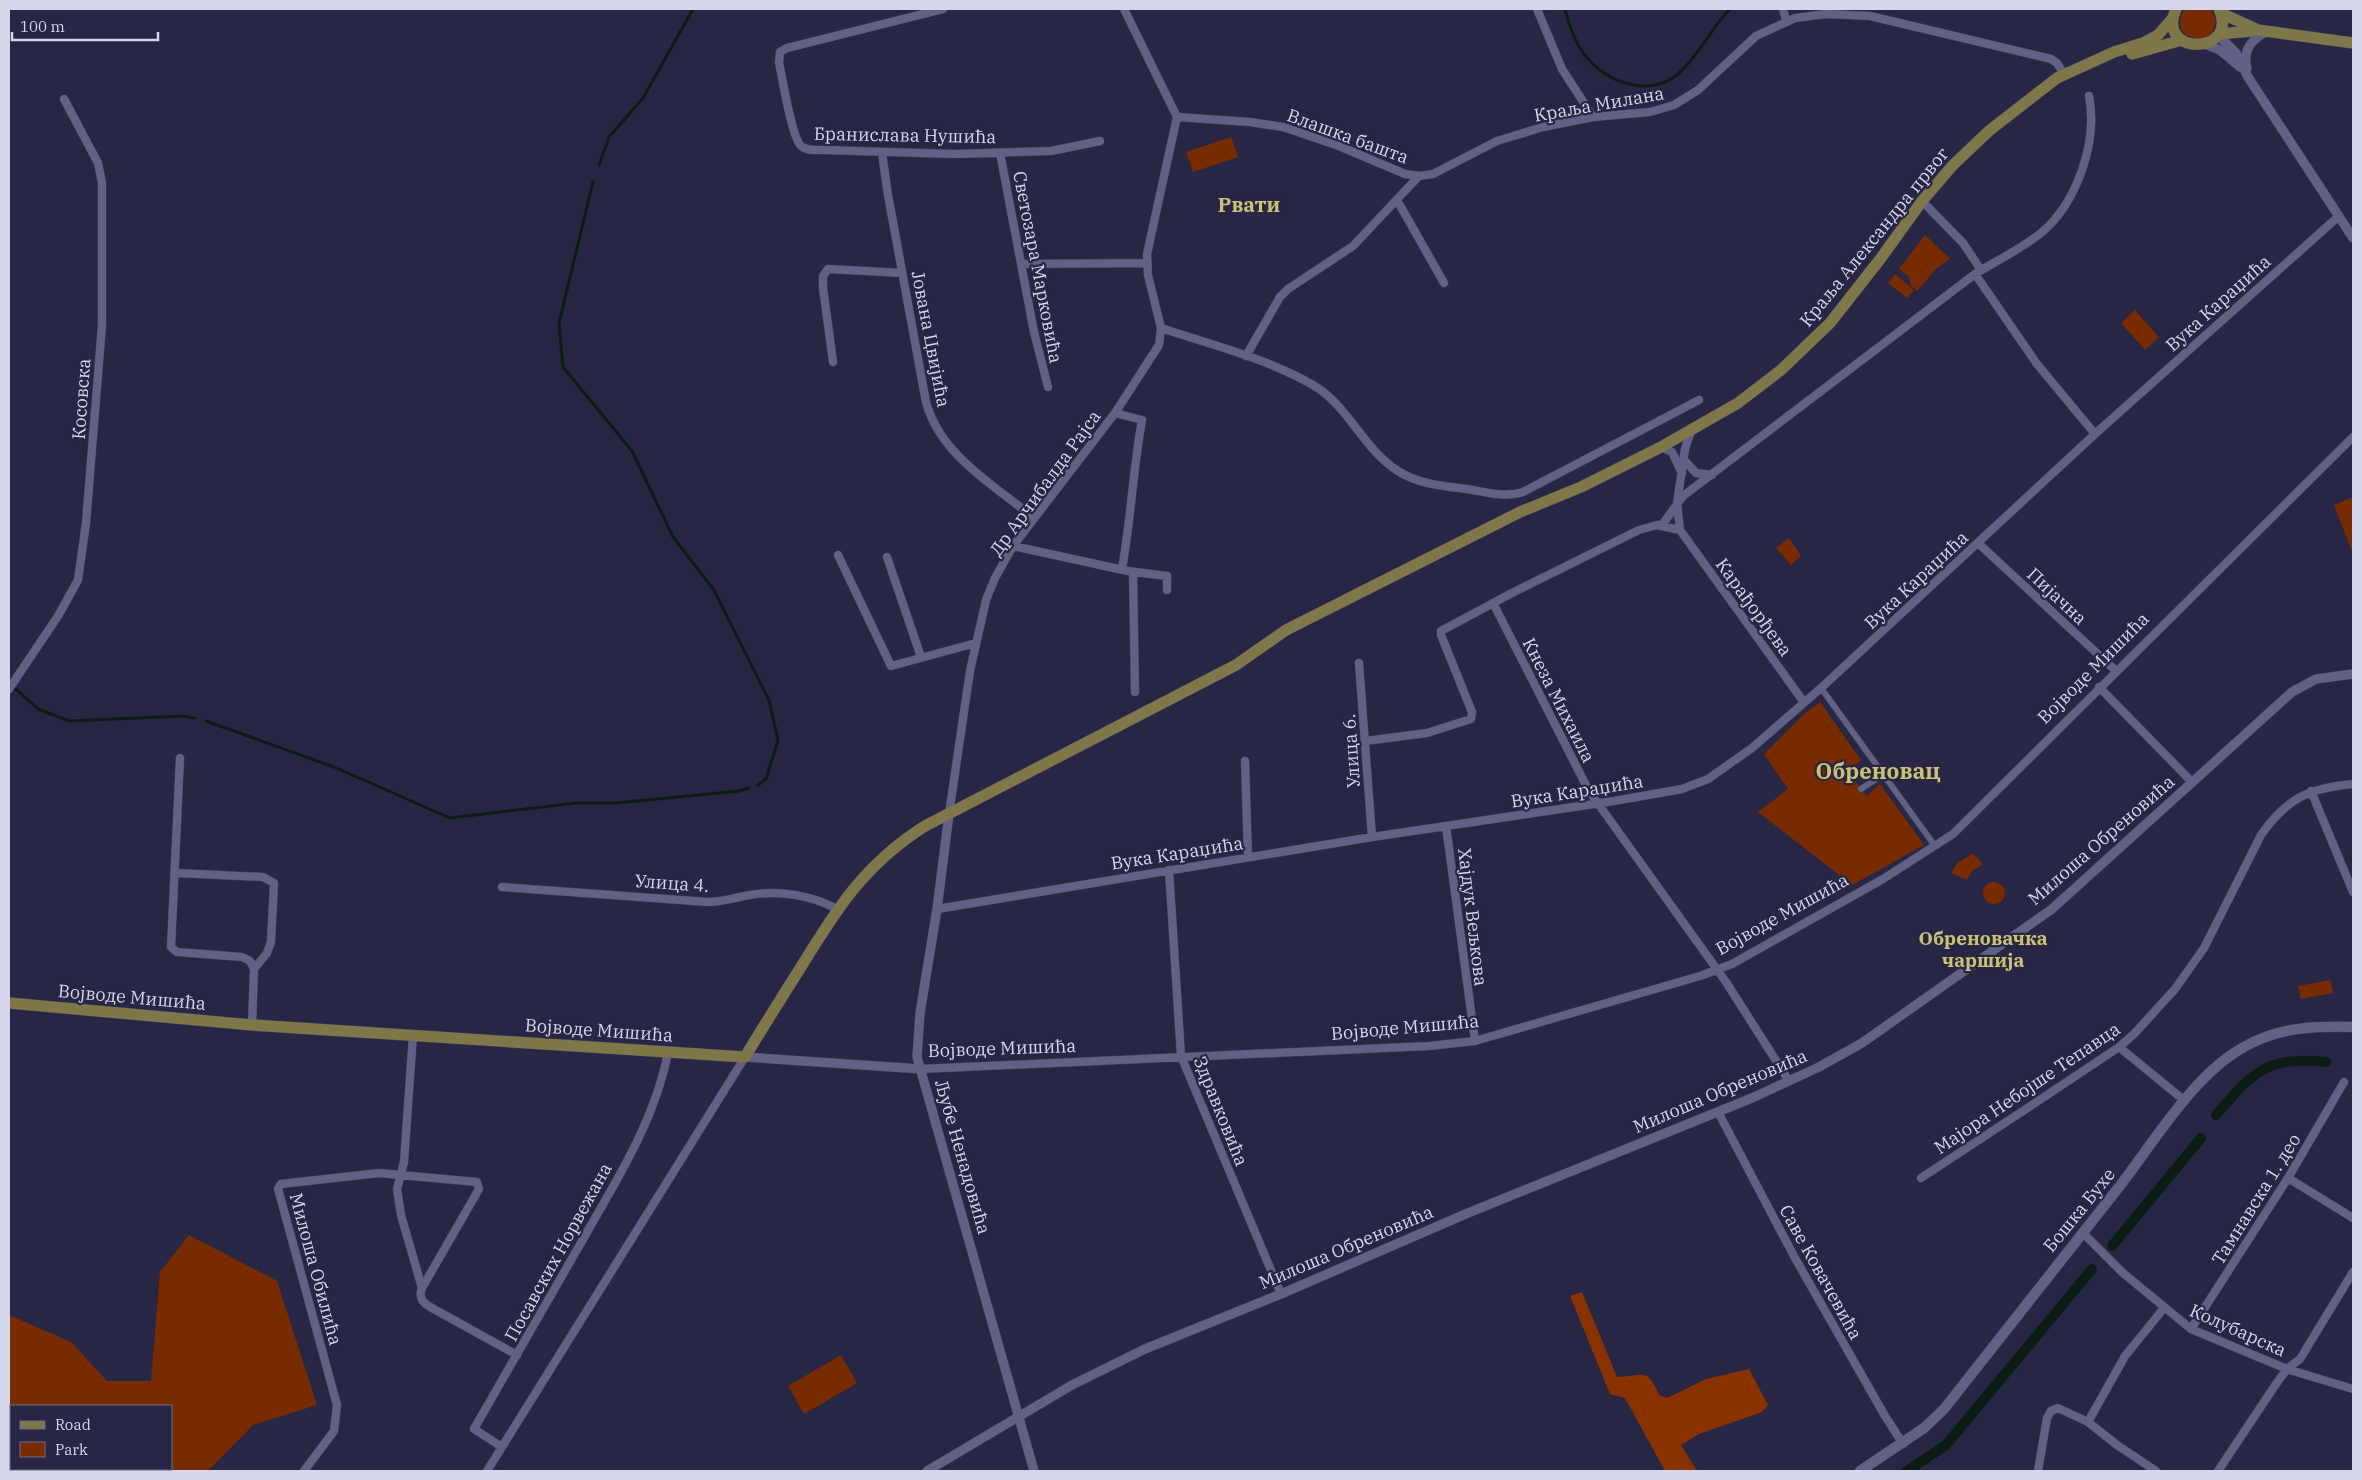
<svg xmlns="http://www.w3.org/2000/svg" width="2362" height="1480" font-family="'IBM Plex Serif',serif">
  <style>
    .green { fill: #792b00; fill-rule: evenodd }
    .forest { fill: #893200 }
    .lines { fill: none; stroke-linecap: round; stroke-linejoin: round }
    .stream { stroke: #0c1c15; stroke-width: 3 }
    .canal { stroke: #0c1c15; stroke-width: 10 }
    .pedestrian-casing { stroke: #43425c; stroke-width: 7 }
    .minor-casing { stroke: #43425c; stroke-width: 9 }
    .tertiary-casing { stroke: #43425c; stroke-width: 10 }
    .secondary-casing { stroke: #43425c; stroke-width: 11 }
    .primary-casing { stroke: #43425c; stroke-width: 12 }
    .pedestrian { stroke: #606184; stroke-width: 5.5 }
    .minor { stroke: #606184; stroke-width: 8 }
    .tertiary { stroke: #606184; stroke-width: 9 }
    .secondary { stroke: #606184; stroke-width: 10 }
    .primary { stroke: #7d7749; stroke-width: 11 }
    .labels { text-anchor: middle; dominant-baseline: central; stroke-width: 4.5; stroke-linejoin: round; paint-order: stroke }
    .street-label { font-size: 18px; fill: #d5d6eb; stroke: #272645 }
    .neighbourhood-label { font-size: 19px; font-weight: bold; fill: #cac274; stroke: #272645 }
    .quarter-label { font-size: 20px; font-weight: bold; fill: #cac274; stroke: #272645 }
    .district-label { font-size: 22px; font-weight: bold; fill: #cac274; stroke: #272645 }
  </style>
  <rect width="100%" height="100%" fill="#272645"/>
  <!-- green -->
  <path class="green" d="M2185,9H2211L2216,21L2212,33L2202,40L2186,35C2178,27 2178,18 2185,9Z
    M1231,137L1238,157L1193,172L1186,152Z
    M1925,235L1950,259L1936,269L1917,291L1911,286L1909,277L1899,269Z
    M1895,274L1914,290L1907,298L1888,283Z
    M2135,310L2159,337L2145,350L2121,323Z
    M2353,497V554L2334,505Z
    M1789,538L1801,556L1791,565L1776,548Z
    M1820,702L1861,760L1847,771L1867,796L1880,784L1924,845L1852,885L1758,812L1788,789L1764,754L1804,714Z
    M1973,853L1983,864L1972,871L1967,880L1951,873L1957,863Z
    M1983 893a11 11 0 1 1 22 0a11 11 0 1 1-22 0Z
    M2331,980L2333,993L2301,999L2298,986Z
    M189,1235L277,1281L317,1405L253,1425L208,1471H9V1315L71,1342L107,1381H151L160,1272ZM11,1406H171V1469H11Z
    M841,1355L857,1383L804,1414L788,1386Z"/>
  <!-- forest -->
  <path class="forest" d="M1582,1292L1617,1377C1644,1376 1647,1367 1659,1395L1667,1398L1706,1379L1749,1369L1768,1405L1762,1412L1699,1434L1681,1445L1697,1471H1665L1625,1398L1610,1394L1570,1296Z"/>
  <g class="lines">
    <!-- stream -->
    <path class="stream" d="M1565,9C1568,21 1573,37 1580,48C1599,80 1647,100 1678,74C1699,56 1711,28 1730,9
      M599,165L609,137L643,98L693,9
      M593,182L559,323L563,367L632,451L673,537L714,590L769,700L778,740L766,779L758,785
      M9,683L38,709L69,721L182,716L195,718
      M206,721L334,767L450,818L576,803H616L739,791L749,788"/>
    <!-- canal -->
    <path class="canal" d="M2216,1115C2253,1072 2266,1056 2326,1062
      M2112,1246L2201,1138
      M1907,1471L1946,1445L2092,1269"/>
    <!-- pedestrian casing -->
    <g class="pedestrian-casing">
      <path id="pedestrian" d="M1821,688L1935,846
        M1861,789L1884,774"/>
    </g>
    <!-- minor casing -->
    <g class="minor-casing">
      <path id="minor" d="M943,9L787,48L780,52L779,62C782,77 792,138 801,146C807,151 816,150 824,150L955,154L1051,151L1100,141
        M1537,9L1562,69L1593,117
        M1783,9L1786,20
        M1177,117L1250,122L1283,127L1339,146L1405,174L1419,176L1433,174L1497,141L1543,127L1593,117L1650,112L1674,105L1698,90L1756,36L1795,18L1826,14L1870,16L2051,59L2057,63L2064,74
        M882,153L888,195L926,402C940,455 994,485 1034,518
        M1000,153L1034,332L1048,387
        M1397,200L1444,283
        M1922,201L1963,243L1981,270
        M1021,264L1147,263
        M1975,274C1996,261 2021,249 2041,233C2077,203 2098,142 2089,96
        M1161,328C1212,345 1266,358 1313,385C1349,406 1363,449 1398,471C1418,484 1443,486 1467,489C1485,492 1505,498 1523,492L1699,400
        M1246,356L1280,297L1288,289L1353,246L1419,176
        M833,362L823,288V276L828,269L902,273
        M1115,413L1142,420C1133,469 1131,519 1122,569
        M1661,447L1672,452L1682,473
        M1685,461L1696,473L1712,475
        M1662,525L1683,496L1975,274L2037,364L2095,434
        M1680,530L1677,503L1685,449L1691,431
        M1978,543L2115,670
        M1013,546L1128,571L1167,576V590
        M838,555L891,666L976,643
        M887,557L921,657
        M1133,572L1135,692
        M1493,603L1589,791L1726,982L1789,1081
        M1359,663L1372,837
        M2099,687L2192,782
        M9,689L58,616L78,580L86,523L102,325V183L98,163L64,99
        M1365,741L1427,733L1471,719L1472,712L1441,635V631L1510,594L1639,530L1657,525L1680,530L1803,701
        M180,758L171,947L177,952L242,957L250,961L254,969
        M1245,761L1248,857
        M2311,791L2353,892
        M949,814L970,671L986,600L995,578L1013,546L1115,413L1159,345L1161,328L1148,275L1147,254L1177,117L1124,9
        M1446,826L1475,1041
        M1169,870L1181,1056L1281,1294
        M176,873L263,877L274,883L271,942L267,953L254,969L252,1025
        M502,887L708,902C723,902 736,897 750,895C779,890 811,895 837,909
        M937,909L1372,837L1614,801L1682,789L1708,779L1752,748L1821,688L2095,434L2339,216
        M413,1035L404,1162L397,1189L401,1215L422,1288C418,1298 423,1303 432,1308L517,1355
        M2119,1047L2185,1101
        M921,1069L1429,1046L1475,1041L1700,976L1732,964L1883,879L1953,834L2353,437
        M1718,1112L1795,1258L1885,1416L1903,1444
        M1921,1178L2035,1103L2119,1047L2134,1034L2175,989L2204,948L2261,835C2287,798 2309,788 2353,784
        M2288,1178L2353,1218
        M2082,1232L2123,1273L2191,1329L2287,1369L2353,1389
        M2191,1329L2288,1178L2344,1082
        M2088,1422L2125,1356L2164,1308
        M502,1447L474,1429C510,1367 546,1304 582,1241C616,1181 655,1121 668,1052
        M304,1471L334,1431L337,1405L280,1196L278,1189L281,1184L379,1173L477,1182L479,1189L422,1288
        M487,1471L745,1057
        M2038,1471L2047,1418L2051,1411L2058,1408L2088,1422L2117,1445L2156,1471
        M2218,1471L2276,1384L2287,1369L2300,1359L2353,1272"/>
    </g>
    <!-- tertiary casing -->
    <g class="tertiary-casing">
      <path id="tertiary" d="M2218,35L2236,53L2248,77L2353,238
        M2205,44L2220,50L2240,67
        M2247,69C2242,50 2251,39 2268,31
        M949,814L937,909L920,1013L917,1057L1034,1471
        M745,1057L921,1069
        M927,1471L1072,1385L1145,1349L1281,1294L1468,1213L1752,1098L1819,1067L1862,1043L2052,909L2292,692L2316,679L2353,674"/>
    </g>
    <!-- secondary casing -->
    <g class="secondary-casing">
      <path id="secondary" d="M1860,1471L1924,1428L1944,1409C2002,1335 2061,1261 2119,1187C2154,1142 2194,1074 2244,1047C2279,1027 2314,1026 2353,1027"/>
    </g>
    <!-- primary casing -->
    <g class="primary-casing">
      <path id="primary" d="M2176,9C2155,57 2240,55 2219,9
        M2221,13L2258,30L2353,43
        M2219,34L2252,31
        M2132,54L2182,40
        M9,1003L252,1025L745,1057C763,1027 782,997 801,967C837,908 865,864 925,826L1236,665L1286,630L1520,512L1581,487L1661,447L1738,403L1781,370L1830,323L1881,258L1922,201L1953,165L1990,130L2057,78L2114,52L2143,43L2158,35L2172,19"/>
    </g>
    <!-- pedestrian -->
    <use href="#pedestrian" class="pedestrian"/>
    <!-- minor -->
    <use href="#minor" class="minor"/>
    <!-- tertiary -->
    <use href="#tertiary" class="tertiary"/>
    <!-- secondary -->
    <use href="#secondary" class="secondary"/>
    <!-- primary -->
    <use href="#primary" class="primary"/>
  </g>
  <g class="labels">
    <!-- street labels -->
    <g class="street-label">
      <text transform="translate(1599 104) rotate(-10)">Краља Милана</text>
      <text transform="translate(905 135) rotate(1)">Бранислава Нушића</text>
      <text transform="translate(1348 136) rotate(20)">Влашка башта</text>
      <text transform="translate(1874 237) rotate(-51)">Краља Александра првог</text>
      <text transform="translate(1038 267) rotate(79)">Светозара Марковића</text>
      <text transform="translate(2218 303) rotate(-42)">Вука Караџића</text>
      <text transform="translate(931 339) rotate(79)">Јована Цвијића</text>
      <text transform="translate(81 399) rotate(-86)">Косовска</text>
      <text transform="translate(1045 483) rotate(-54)">Др Арчибалда Рајса</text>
      <text transform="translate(1916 580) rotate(-43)">Вука Караџића</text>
      <text transform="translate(2057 596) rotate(43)">Пијачна</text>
      <text transform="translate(1754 607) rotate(54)">Карађорђева</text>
      <text transform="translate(2093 668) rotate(-45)">Војводе Мишића</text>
      <text transform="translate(1559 700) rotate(63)">Кнеза Михаила</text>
      <text transform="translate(1351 751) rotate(-94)">Улица 6.</text>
      <text transform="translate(1577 791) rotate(-9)">Вука Караџића</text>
      <text transform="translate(2101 840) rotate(-41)">Милоша Обреновића</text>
      <text transform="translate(1177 853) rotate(-9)">Вука Караџића</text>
      <text transform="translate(672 883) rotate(4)">Улица 4.</text>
      <text transform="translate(1782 914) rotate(-29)">Војводе Мишића</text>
      <text transform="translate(1473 917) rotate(83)">Хајдук Вељкова</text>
      <text transform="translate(132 997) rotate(5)">Војводе Мишића</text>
      <text transform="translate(1405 1027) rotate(-5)">Војводе Мишића</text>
      <text transform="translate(599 1030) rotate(4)">Војводе Мишића</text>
      <text transform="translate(1002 1048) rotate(-2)">Војводе Мишића</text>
      <text transform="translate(2027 1088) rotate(-34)">Мајора Небојше Тепавца</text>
      <text transform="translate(1720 1091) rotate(-23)">Милоша Обреновића</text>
      <text transform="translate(1221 1111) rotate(68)">Здравковића</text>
      <text transform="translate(963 1157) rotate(74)">Љубе Ненадовића</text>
      <text transform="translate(2256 1199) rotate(-58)">Тамнавска 1. део</text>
      <text transform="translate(2079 1210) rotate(-51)">Бошка Бухе</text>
      <text transform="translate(1346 1247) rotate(-23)">Милоша Обреновића</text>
      <text transform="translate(558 1252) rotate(-61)">Посавских Норвежана</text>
      <text transform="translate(316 1269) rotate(75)">Милоша Обилића</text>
      <text transform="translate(1821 1272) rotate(61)">Саве Ковачевића</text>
      <text transform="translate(2238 1330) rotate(24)">Колубарска</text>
    </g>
    <!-- neighbourhood labels -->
    <g class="neighbourhood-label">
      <text x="1983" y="938">Обреновачка<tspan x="1983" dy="22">чаршија</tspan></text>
    </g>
    <!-- quarter labels -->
    <g class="quarter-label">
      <text x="1249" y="204">Рвати</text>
    </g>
    <!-- district labels -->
    <g class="district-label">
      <text x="1878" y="770">Обреновац</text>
    </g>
  </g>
  <!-- border -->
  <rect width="2362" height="1480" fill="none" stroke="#d5d6eb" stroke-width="20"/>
  <!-- legend -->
  <rect x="10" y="1405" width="162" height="65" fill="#272645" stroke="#6d6c87"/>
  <rect x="20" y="1421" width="25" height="8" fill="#7d7749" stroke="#6d6c87"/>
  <text x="55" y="1430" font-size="15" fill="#d5d6eb">Road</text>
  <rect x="20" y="1442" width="25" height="15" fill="#792b00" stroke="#6d6c87"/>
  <text x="55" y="1455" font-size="15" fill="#d5d6eb">Park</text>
  <!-- scale -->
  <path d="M12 32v8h146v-8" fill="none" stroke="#d5d6eb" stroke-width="2.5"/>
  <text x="20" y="32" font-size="15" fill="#d5d6eb" stroke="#272645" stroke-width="4" paint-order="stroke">100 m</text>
</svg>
